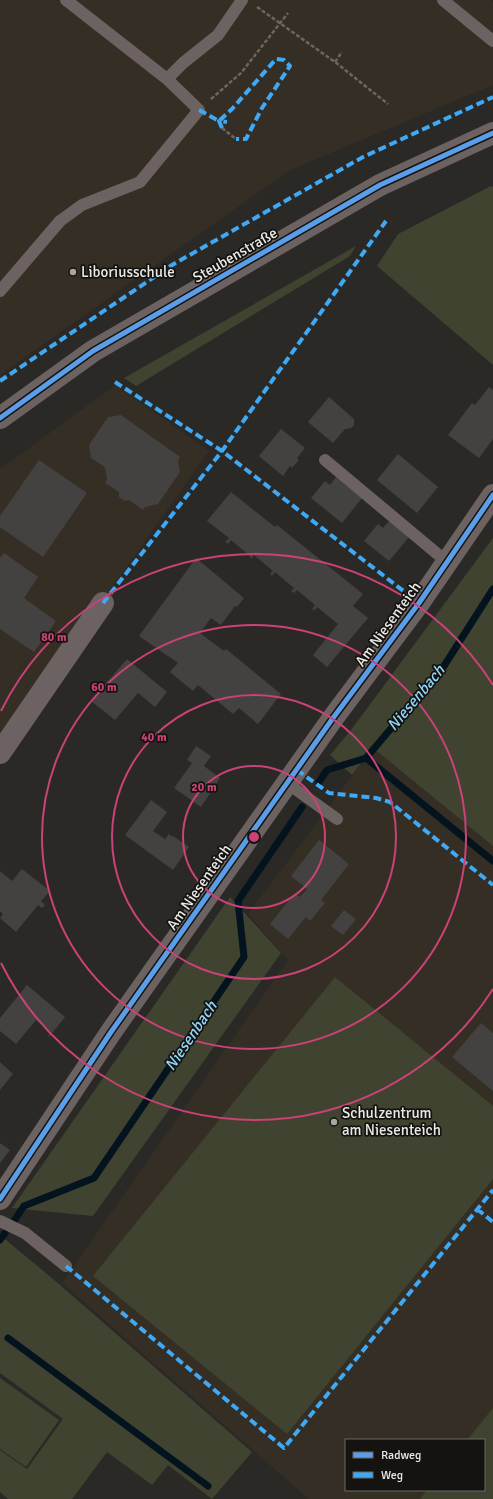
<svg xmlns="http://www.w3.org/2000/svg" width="493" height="1499" font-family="Signika,sans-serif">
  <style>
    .built { fill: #352e24; fill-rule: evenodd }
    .green { fill: #404330 }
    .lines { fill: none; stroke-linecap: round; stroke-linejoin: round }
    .stream { stroke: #04141e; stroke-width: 7 }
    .building { fill: #444240 }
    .path { stroke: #6d6564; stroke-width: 2.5; stroke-dasharray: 4 2; stroke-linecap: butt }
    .service { stroke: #6c6262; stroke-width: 12 }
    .minor { stroke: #6c6262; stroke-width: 22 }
    .tertiary { stroke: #6c6262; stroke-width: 22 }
    .quiet { stroke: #3fa9f5; stroke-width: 4; stroke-dasharray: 8 4; stroke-linecap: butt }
    .cycleway-casing { stroke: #141310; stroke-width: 8 }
    .cycleway { stroke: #5a9eea; stroke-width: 5 }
    .ring { fill: none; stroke: #ca4277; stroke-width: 2 }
    .poi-dot { fill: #a8a6a3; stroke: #141310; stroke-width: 1.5 }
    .labels { text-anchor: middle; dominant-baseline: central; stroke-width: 3.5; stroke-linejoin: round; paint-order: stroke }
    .street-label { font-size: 15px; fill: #eceae6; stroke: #141310 }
    .poi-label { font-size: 15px; fill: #eceae6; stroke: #141310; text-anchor: start }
    .water-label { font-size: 16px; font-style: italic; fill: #8fd6fc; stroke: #141310 }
    .centre { fill: #ca4277; stroke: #141310; stroke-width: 2 }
    .ring-label { font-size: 12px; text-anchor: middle; font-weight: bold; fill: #ca4277; stroke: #141310; stroke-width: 3.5; stroke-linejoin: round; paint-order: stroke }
  </style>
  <rect width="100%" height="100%" fill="#2b2926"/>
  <!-- built -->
  <path class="built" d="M0,0H491L493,3V85L290,170L0,375Z
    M116,385L209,451L0,746V469Z
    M373,748L493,846V1499H309L62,1283L288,960L248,914ZM346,1440H484V1490H346Z"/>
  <!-- green -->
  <path class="green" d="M491,186L493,187V365L377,266L398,234Z
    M356,246L350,256L136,386L124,378Z
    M493,538V846L373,748L352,775L330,755L351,730Z
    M230,897L281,953L93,1216L12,1208Z
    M335,977L493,1106V1179L287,1434L93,1276Z
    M0,1235L59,1284L252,1452L212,1499L168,1465L152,1485L107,1452L72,1499H8L0,1492V1450L27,1469L63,1419L0,1373Z
    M0,1378L59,1420L26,1467L0,1449Z
    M493,1408V1499H420L427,1490H484V1440H467Z"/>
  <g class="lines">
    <!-- stream -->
    <path class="stream" d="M366,758L493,861
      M319,782L327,770L366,758L444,666L493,589
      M14,1221L24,1206L94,1178L244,957L238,901L302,807
      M0,1240L5,1233
      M8,1338L208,1486"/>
  </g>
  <!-- building -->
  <path class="building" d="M489,387L493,390V439L479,458L448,435L472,403L475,405Z
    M329,397L354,419V425L351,428L345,429L333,443L308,422Z
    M121,415L180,457L178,460L180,472L158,504L145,507L143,510L129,500L125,501L119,497V492L105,483L107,479L105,467L91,458L89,445L108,417Z
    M281,429L305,448L297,458L299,460L292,468L290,466L283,476L259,456Z
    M398,454L438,487L417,513L377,480Z
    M39,460L87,493L43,557L0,527V516Z
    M336,477L362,498L342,523L311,498L325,481L330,485Z
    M231,492L275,527L277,525L363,594L353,606L368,618L327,667L313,655L338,624L317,607L314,611V610L312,609L315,605L297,590L294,593L291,591L294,588L275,572L272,576L270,574L273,571L254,555L251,559L250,556L231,540L228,544L227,543L225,542L229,538L207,521Z
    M390,520L410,536L389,561L364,541L378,524L383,528Z
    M4,553L38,577L24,598L56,621L34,652L0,629V558Z
    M196,558L244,598L237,607L235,606L221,625L211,618L200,633L224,651L226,649L281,694L258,724L239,708L233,714L198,685L193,691L170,672L178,663L139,636Z
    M127,659L167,692L155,707L138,693L115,720L91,701Z
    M196,746L211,756L204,766L220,778L201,807L174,788L192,763L187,760Z
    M151,800L167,812L153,831L165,839L169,834L172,837L173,836L189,847L173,870L125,835Z
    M319,840L349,864L321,900L325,903L310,921L306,917L288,939L270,924L295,893L300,897L307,889L291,876Z
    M22,869L50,891L41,901L45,905L42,908L38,905L16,932L0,918L3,914L0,911V871L12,881Z
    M344,910L356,919L343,935L331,926Z
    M27,985L65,1017L49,1037L48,1036L51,1032L36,1020L16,1044L0,1031V1018Z
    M481,1023L493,1033V1091L452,1057Z
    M0,1062L13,1074L0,1090Z
    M0,1143L10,1150L0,1163Z"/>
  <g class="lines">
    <!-- path -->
    <path class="path" d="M257,7L335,62L388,104
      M335,62L342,52
      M211,99L241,73L288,13
      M222,128L236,139"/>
    <!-- service -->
    <path class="service" d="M66,0L167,79L183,63L218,35L242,0
      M443,0L493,41
      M0,291L60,221L82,205L140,182L199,110L167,79
      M325,460L447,562
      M287,783L337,819
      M0,1221L25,1233L66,1266"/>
    <!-- minor -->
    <path class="minor" d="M0,753L103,603
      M0,1199L111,1032L333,718L419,603L493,495"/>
    <!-- tertiary -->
    <path class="tertiary" d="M0,418L93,351L380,185L493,133"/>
    <!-- quiet -->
    <path class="quiet" d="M199,110L219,121L232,109L276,59L284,60L290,66L262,108L246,139H236
      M222,128L219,121L227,122
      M0,381L172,265L363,157L493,97
      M115,382L222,451L419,603
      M103,603L222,451L386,221
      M297,770L329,793L376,798L390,802L493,885
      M477,1209L493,1222
      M66,1266L284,1448L493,1190"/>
    <!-- cycleway casing -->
    <g class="cycleway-casing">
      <path id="cycleway" d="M0,418L93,351L380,185L493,133
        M0,1199L111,1032L333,718L419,603L493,495"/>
    </g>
    <!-- cycleway -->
    <use href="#cycleway" class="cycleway"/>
  </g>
  <!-- distance rings -->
  <g class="ring">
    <circle cx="254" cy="837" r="71"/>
    <circle cx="254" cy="837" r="142"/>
    <circle cx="254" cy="837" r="212"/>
    <path d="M493 989A283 283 0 0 1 1 963M1 711A283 283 0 0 1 493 685"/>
  </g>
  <!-- markers -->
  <g class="poi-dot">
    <circle cx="73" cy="272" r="4"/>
    <circle cx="334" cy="1122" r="4"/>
  </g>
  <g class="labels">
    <!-- street labels -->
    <g class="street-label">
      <text transform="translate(235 255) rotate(-30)">Steubenstraße</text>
      <text transform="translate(388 624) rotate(-54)">Am Niesenteich</text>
      <text transform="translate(199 887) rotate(-55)">Am Niesenteich</text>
    </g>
    <!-- poi labels -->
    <g class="poi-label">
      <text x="81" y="272">Liboriusschule</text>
      <text x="342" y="1113">Schulzentrum<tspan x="342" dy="17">am Niesenteich</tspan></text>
    </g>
    <!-- water labels -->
    <g class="water-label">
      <text transform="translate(416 698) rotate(-50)">Niesenbach</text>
      <text transform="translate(191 1036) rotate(-56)">Niesenbach</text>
    </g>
  </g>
  <circle cx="254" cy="837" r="6" class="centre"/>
  <g class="ring-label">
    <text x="54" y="641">80 m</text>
    <text x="104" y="691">60 m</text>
    <text x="154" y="741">40 m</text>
    <text x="204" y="791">20 m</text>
  </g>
  <!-- legend -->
  <rect x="345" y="1439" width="140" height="52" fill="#141310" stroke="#6a6966"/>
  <rect x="353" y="1452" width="20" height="6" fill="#5a9eea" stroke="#6a6966"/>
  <text x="381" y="1459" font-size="12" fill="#eceae6">Radweg</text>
  <rect x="353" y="1472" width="20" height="6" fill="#3fa9f5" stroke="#6a6966"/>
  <text x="381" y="1479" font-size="12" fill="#eceae6">Weg</text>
</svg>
